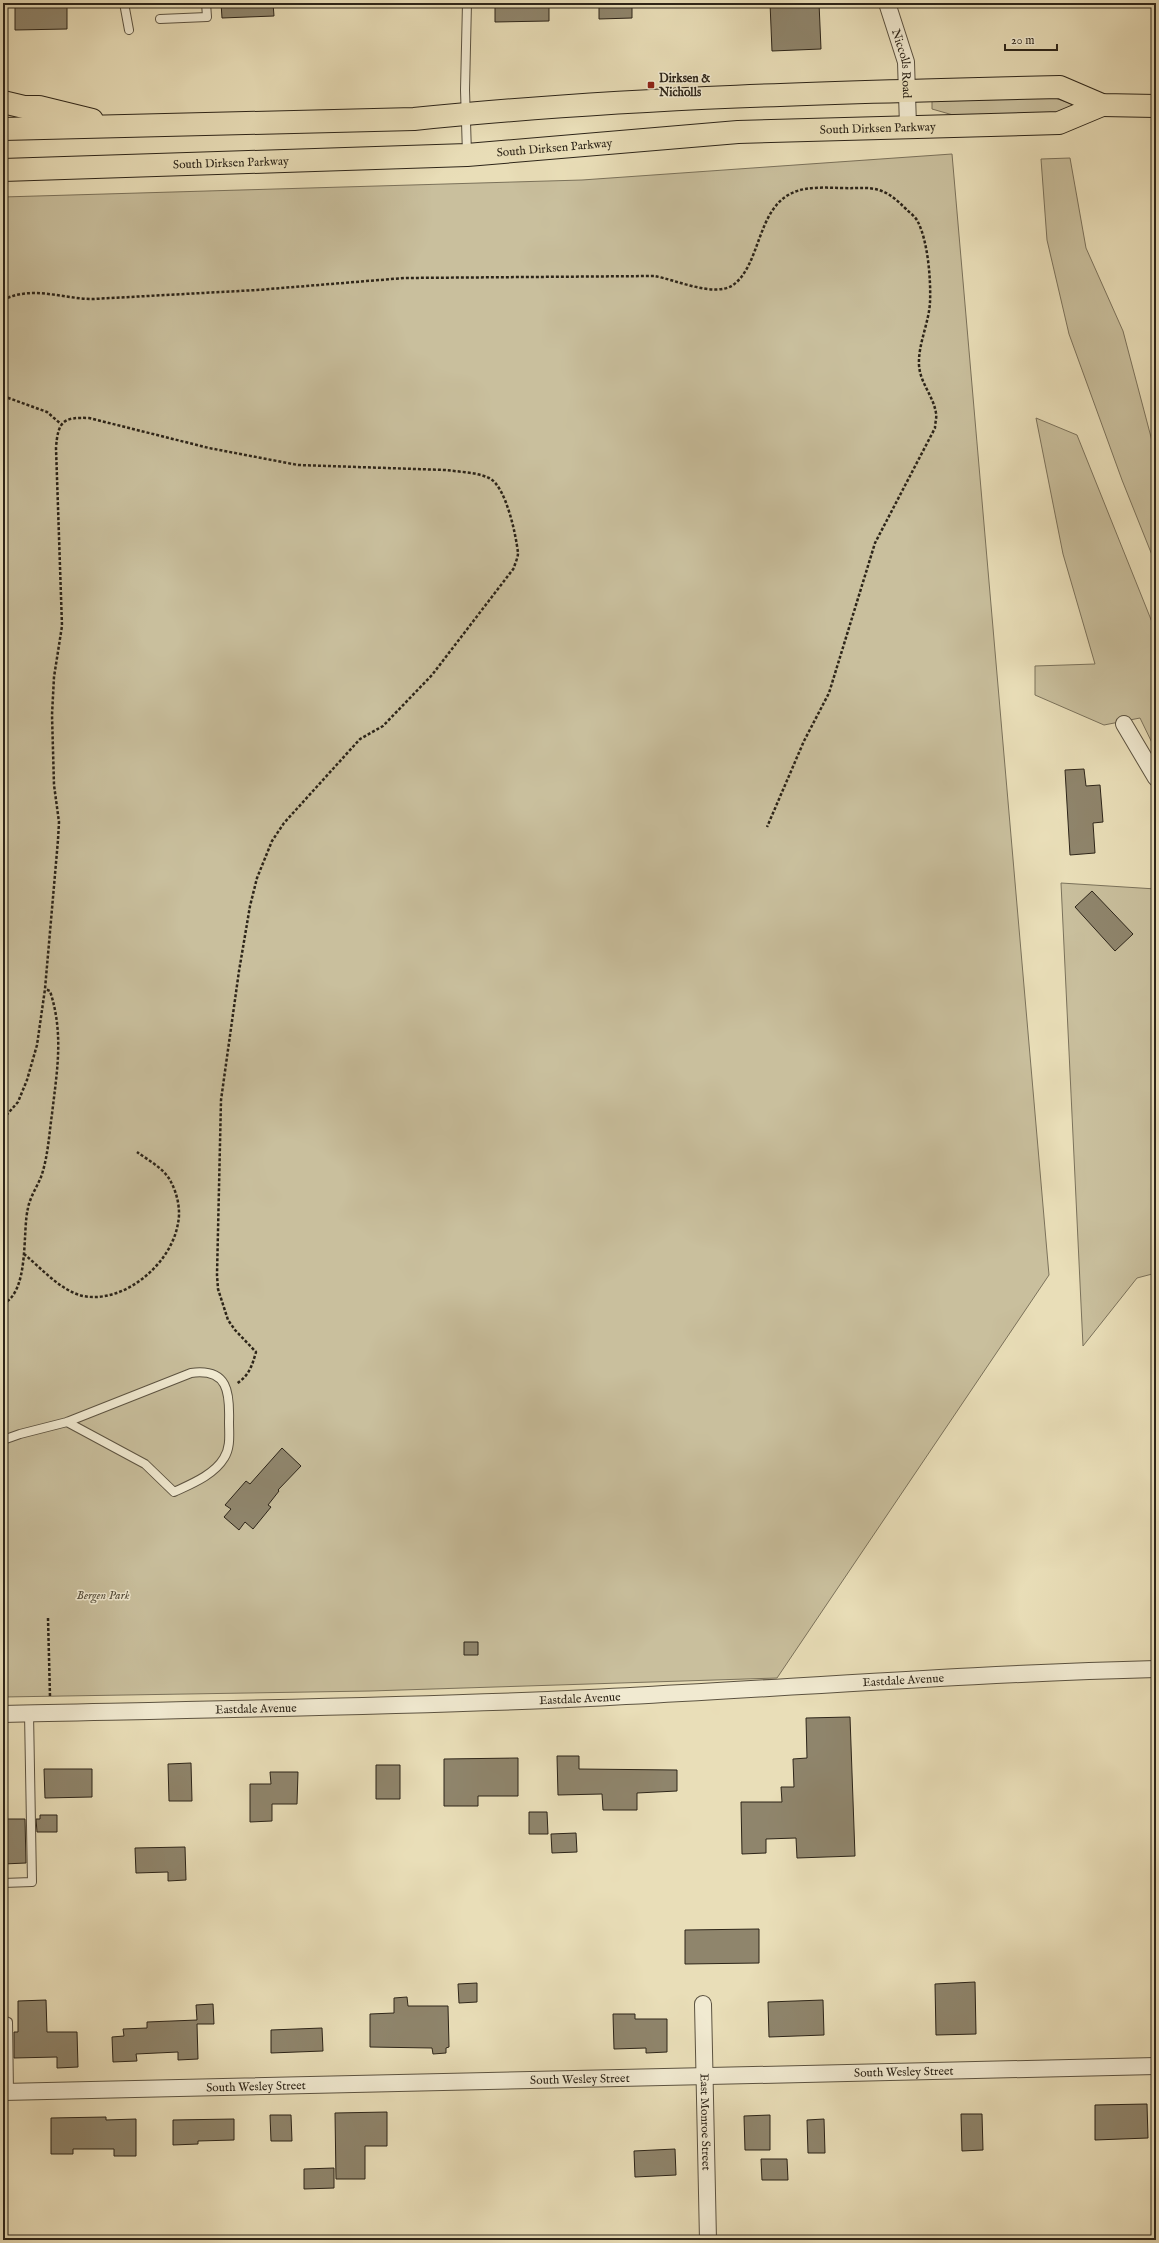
<svg xmlns="http://www.w3.org/2000/svg" width="1159" height="2243" font-family="'IM FELL English',serif">
  <style>
    .green { fill: #c9bf9d; stroke: #7b725b }
    .building { fill: #8f856c; stroke: #2d2519 }
    .lines { fill: none; stroke-linecap: round; stroke-linejoin: round }
    .service-casing { stroke: #5c5341; stroke-width: 10 }
    .minor-casing { stroke: #5c5341; stroke-width: 18 }
    .primary-casing { stroke: #2d2519; stroke-width: 24 }
    .path { stroke: #2d2519; stroke-width: 2.5; stroke-dasharray: 3 2; stroke-linecap: butt }
    .service { stroke: #f1ead1; stroke-width: 8 }
    .minor { stroke: #f1ead1; stroke-width: 16 }
    .primary { stroke: #e9deb8; stroke-width: 22 }
    .poi-dot { fill: #8f2418; stroke: #f1ead1; stroke-width: 1.5 }
    .labels { text-anchor: middle; dominant-baseline: central; stroke-width: 3; stroke-linejoin: round; paint-order: stroke }
    .street-label { font-size: 12px; fill: #2d2519; stroke: #f1ead1 }
    .poi-label { font-size: 12px; font-weight: bold; fill: #2d2519; stroke: #f1ead1; text-anchor: start }
    .park-label { font-size: 12px; font-style: italic; fill: #544c3a; stroke: #f1ead1 }
  </style>
  <rect width="100%" height="100%" fill="#e9deb8"/>
  <filter id="stains"><feTurbulence type="fractalNoise" baseFrequency=".005" numOctaves="4"/><feColorMatrix values="0 0 0 0 .2 0 0 0 0 .09 0 0 0 0 .02 0 0 0 .5 -.17"/></filter>
  <radialGradient id="worn" r=".72"><stop offset=".6" stop-color="#630" stop-opacity="0"/><stop offset="1" stop-color="#630" stop-opacity=".3"/></radialGradient>
  <!-- green -->
  <path class="green" d="M1055,98L1075,105V113L953,115L932,109V100Z
    M952,154L1049,1275L777,1678L370,1691L3,1697V197L582,180Z
    M1070,158L1086,248L1123,331L1156,456V565L1122,480L1069,334L1047,240L1041,159Z
    M1036,418L1077,435L1156,632V751L1140,718L1104,725L1035,695V666L1095,664L1063,554Z
    M1061,883L1156,889V1273L1137,1278L1083,1346Z"/>
  <!-- building -->
  <path class="building" d="M15,3H67V29L15,30Z
    M221,3H273L274,16L222,18Z
    M495,3H549V21L495,22Z
    M599,3H632V18L599,19Z
    M770,3H819L821,49L772,51Z
    M1084,769L1086,786L1100,785L1103,822L1093,823L1095,853L1070,855L1065,770Z
    M1092,891L1133,934L1115,951L1075,907Z
    M282,1448L301,1466L278,1490L279,1491L268,1505L271,1507L253,1529L245,1522L239,1530L224,1517L231,1509L225,1505L246,1481L250,1484Z
    M464,1642H478V1655H464Z
    M850,1717L855,1856L797,1858L796,1838L766,1839V1853L742,1854L741,1802H782L781,1787H794L793,1759L807,1758L806,1718Z
    M557,1756H579V1769L677,1770V1791L637,1793V1810H603L602,1794L558,1795Z
    M518,1758V1796H478V1806H444V1759Z
    M191,1763L192,1801H169L168,1764Z
    M376,1765H400V1799H376Z
    M44,1769H92V1797L45,1798Z
    M270,1772H298L297,1804H272V1821L250,1822V1784H271Z
    M529,1812H547L548,1834H529Z
    M40,1815H57V1832H37L36,1819H40Z
    M3,1819H25L26,1863L3,1864Z
    M576,1833L577,1852L552,1853L551,1834Z
    M185,1847L186,1880L168,1881V1872L136,1873L135,1848Z
    M759,1929V1963L685,1964V1930Z
    M975,1982L976,2034L936,2035L935,1984Z
    M477,1983V2002L459,2003L458,1984Z
    M407,1997L408,2006H448L449,2047L446,2048V2053L433,2054L432,2048L370,2047V2014L394,2013V1998Z
    M46,2000L47,2032H77L78,2067L57,2068V2057L14,2058V2032H18V2001Z
    M823,2000L824,2035L769,2037L768,2002Z
    M213,2004L214,2024H197L198,2059L178,2060V2052L136,2054L137,2061L113,2062L112,2037L124,2036L123,2029L147,2028V2022L197,2020L196,2005Z
    M613,2014H635V2019H667V2052L646,2053V2048L614,2049Z
    M322,2028L323,2051L271,2053V2030Z
    M1147,2104L1148,2138L1095,2140V2105Z
    M387,2112V2146H365V2179H336L335,2113Z
    M961,2114H982L983,2150L962,2151Z
    M270,2115H291L292,2141H271Z
    M770,2115V2150H745L744,2116Z
    M106,2117V2120L136,2119V2156H114V2149H73V2154H51V2118Z
    M234,2119V2140L198,2141V2144L173,2145V2120Z
    M824,2119L825,2153H808L807,2120Z
    M675,2149L676,2175L635,2177L634,2151Z
    M761,2159H787L788,2180H762Z
    M334,2168V2188L304,2189V2169Z"/>
  <g class="lines">
    <!-- service casing -->
    <g class="service-casing">
      <path id="service" d="M124,3L129,30
        M160,19L207,17L206,3
        M467,154L465,90L467,3
        M3,1440L20,1434L67,1422L191,1373C228,1368 230,1392 229,1422C229,1434 231,1447 224,1458C214,1475 191,1484 174,1492L145,1464L67,1422
        M3,1883L32,1882L29,1713
        M3,2020L8,2022L9,2092"/>
    </g>
    <!-- minor casing -->
    <g class="minor-casing">
      <g id="minor">
        <path id="s1" d="M887,3L906,62L908,126"/>
        <path d="M1124,724L1156,778"/>
        <path id="s2" d="M3,1714C185,1710 366,1707 548,1700C751,1691 953,1674 1156,1669"/>
        <path id="s3" d="M703,2004L708,2240"/>
        <path id="s4" d="M3,2092L1156,2066"/>
      </g>
    </g>
    <!-- primary casing -->
    <g class="primary-casing">
      <g id="primary">
        <path d="M3,102L24,107H39L92,120"/>
        <path d="M3,129L414,119C629,97 844,92 1060,87L1102,105L1156,106"/>
        <path id="s5" d="M3,170L467,155L738,132L1059,123L1102,105"/>
      </g>
    </g>
    <!-- path -->
    <path class="path" d="M3,300C32,285 63,299 93,299L257,290L404,278L654,276C674,279 714,298 733,285C760,266 757,211 790,194C808,184 836,189 856,188C880,187 889,192 906,209C910,213 916,217 918,222C928,242 931,280 930,302C929,323 918,344 919,365C920,383 933,395 936,413C937,417 935,423 935,428L875,543L829,693L804,741L767,827
      M3,396L47,412L61,424
      M3,1119L18,1102L27,1080L37,1045L45,989L58,840L59,822L54,785L52,715L54,677L62,626L56,448C58,421 63,417 89,418L209,448L298,465L446,470C460,472 476,472 489,478C506,486 516,535 518,553C518,558 515,563 514,568L432,675L383,726L360,739L284,823L272,841L257,878L250,906L239,971L221,1100L217,1275L218,1289L228,1320L235,1330L256,1352C252,1366 249,1376 236,1384
      M24,1254C41,1268 61,1291 83,1296C125,1304 172,1263 178,1223C181,1210 177,1193 171,1182C165,1169 148,1160 137,1152
      M3,1304C30,1291 22,1232 28,1208C30,1197 37,1187 41,1177C48,1157 49,1135 52,1114C57,1071 64,1034 50,991L45,989
      M48,1618L50,1697"/>
    <!-- service -->
    <use href="#service" class="service"/>
    <!-- minor -->
    <use href="#minor" class="minor"/>
    <!-- primary -->
    <use href="#primary" class="primary"/>
  </g>
  <!-- markers -->
  <rect class="poi-dot" x="647" y="81" width="8" height="8" rx="2"/>
  <g class="labels">
    <!-- street labels -->
    <g class="street-label">
      <text stroke="none"><textPath href="#s1" startOffset="63">Niccolls Road</textPath></text>
      <text stroke="none"><textPath href="#s5" startOffset="876">South Dirksen Parkway</textPath></text>
      <text stroke="none"><textPath href="#s5" startOffset="552">South Dirksen Parkway</textPath></text>
      <text stroke="none"><textPath href="#s5" startOffset="228">South Dirksen Parkway</textPath></text>
      <text stroke="none"><textPath href="#s2" startOffset="901">Eastdale Avenue</textPath></text>
      <text stroke="none"><textPath href="#s2" startOffset="577">Eastdale Avenue</textPath></text>
      <text stroke="none"><textPath href="#s2" startOffset="253">Eastdale Avenue</textPath></text>
      <text stroke="none"><textPath href="#s4" startOffset="901">South Wesley Street</textPath></text>
      <text stroke="none"><textPath href="#s4" startOffset="577">South Wesley Street</textPath></text>
      <text stroke="none"><textPath href="#s4" startOffset="253">South Wesley Street</textPath></text>
      <text stroke="none"><textPath href="#s3" startOffset="118">East Monroe Street</textPath></text>
    </g>
    <!-- poi labels -->
    <g class="poi-label">
      <text x="659" y="78">Dirksen &amp;<tspan x="659" dy="14">Nicholls</tspan></text>
    </g>
    <!-- park labels -->
    <g class="park-label">
      <text x="103" y="1595">Bergen Park</text>
    </g>
  </g>
  <!-- margin -->
  <rect width="1159" height="2243" fill="none" stroke="#e9deb8" stroke-width="16"/>
  <rect x="4" y="4" width="1151" height="2235" fill="none" stroke="#2d2519" stroke-width="2"/>
  <rect x="8" y="8" width="1143" height="2227" fill="none" stroke="#2d2519"/>
  <!-- scale -->
  <path d="M1005 44v6h52v-6" fill="none" stroke="#2d2519" stroke-width="2"/>
  <text x="1011" y="44" font-size="12" fill="#2d2519" stroke="#f1ead1" stroke-width="3" paint-order="stroke">20 m</text>
  <rect width="100%" height="100%" filter="url(#stains)"/>
  <rect width="100%" height="100%" fill="url(#worn)"/>
</svg>
